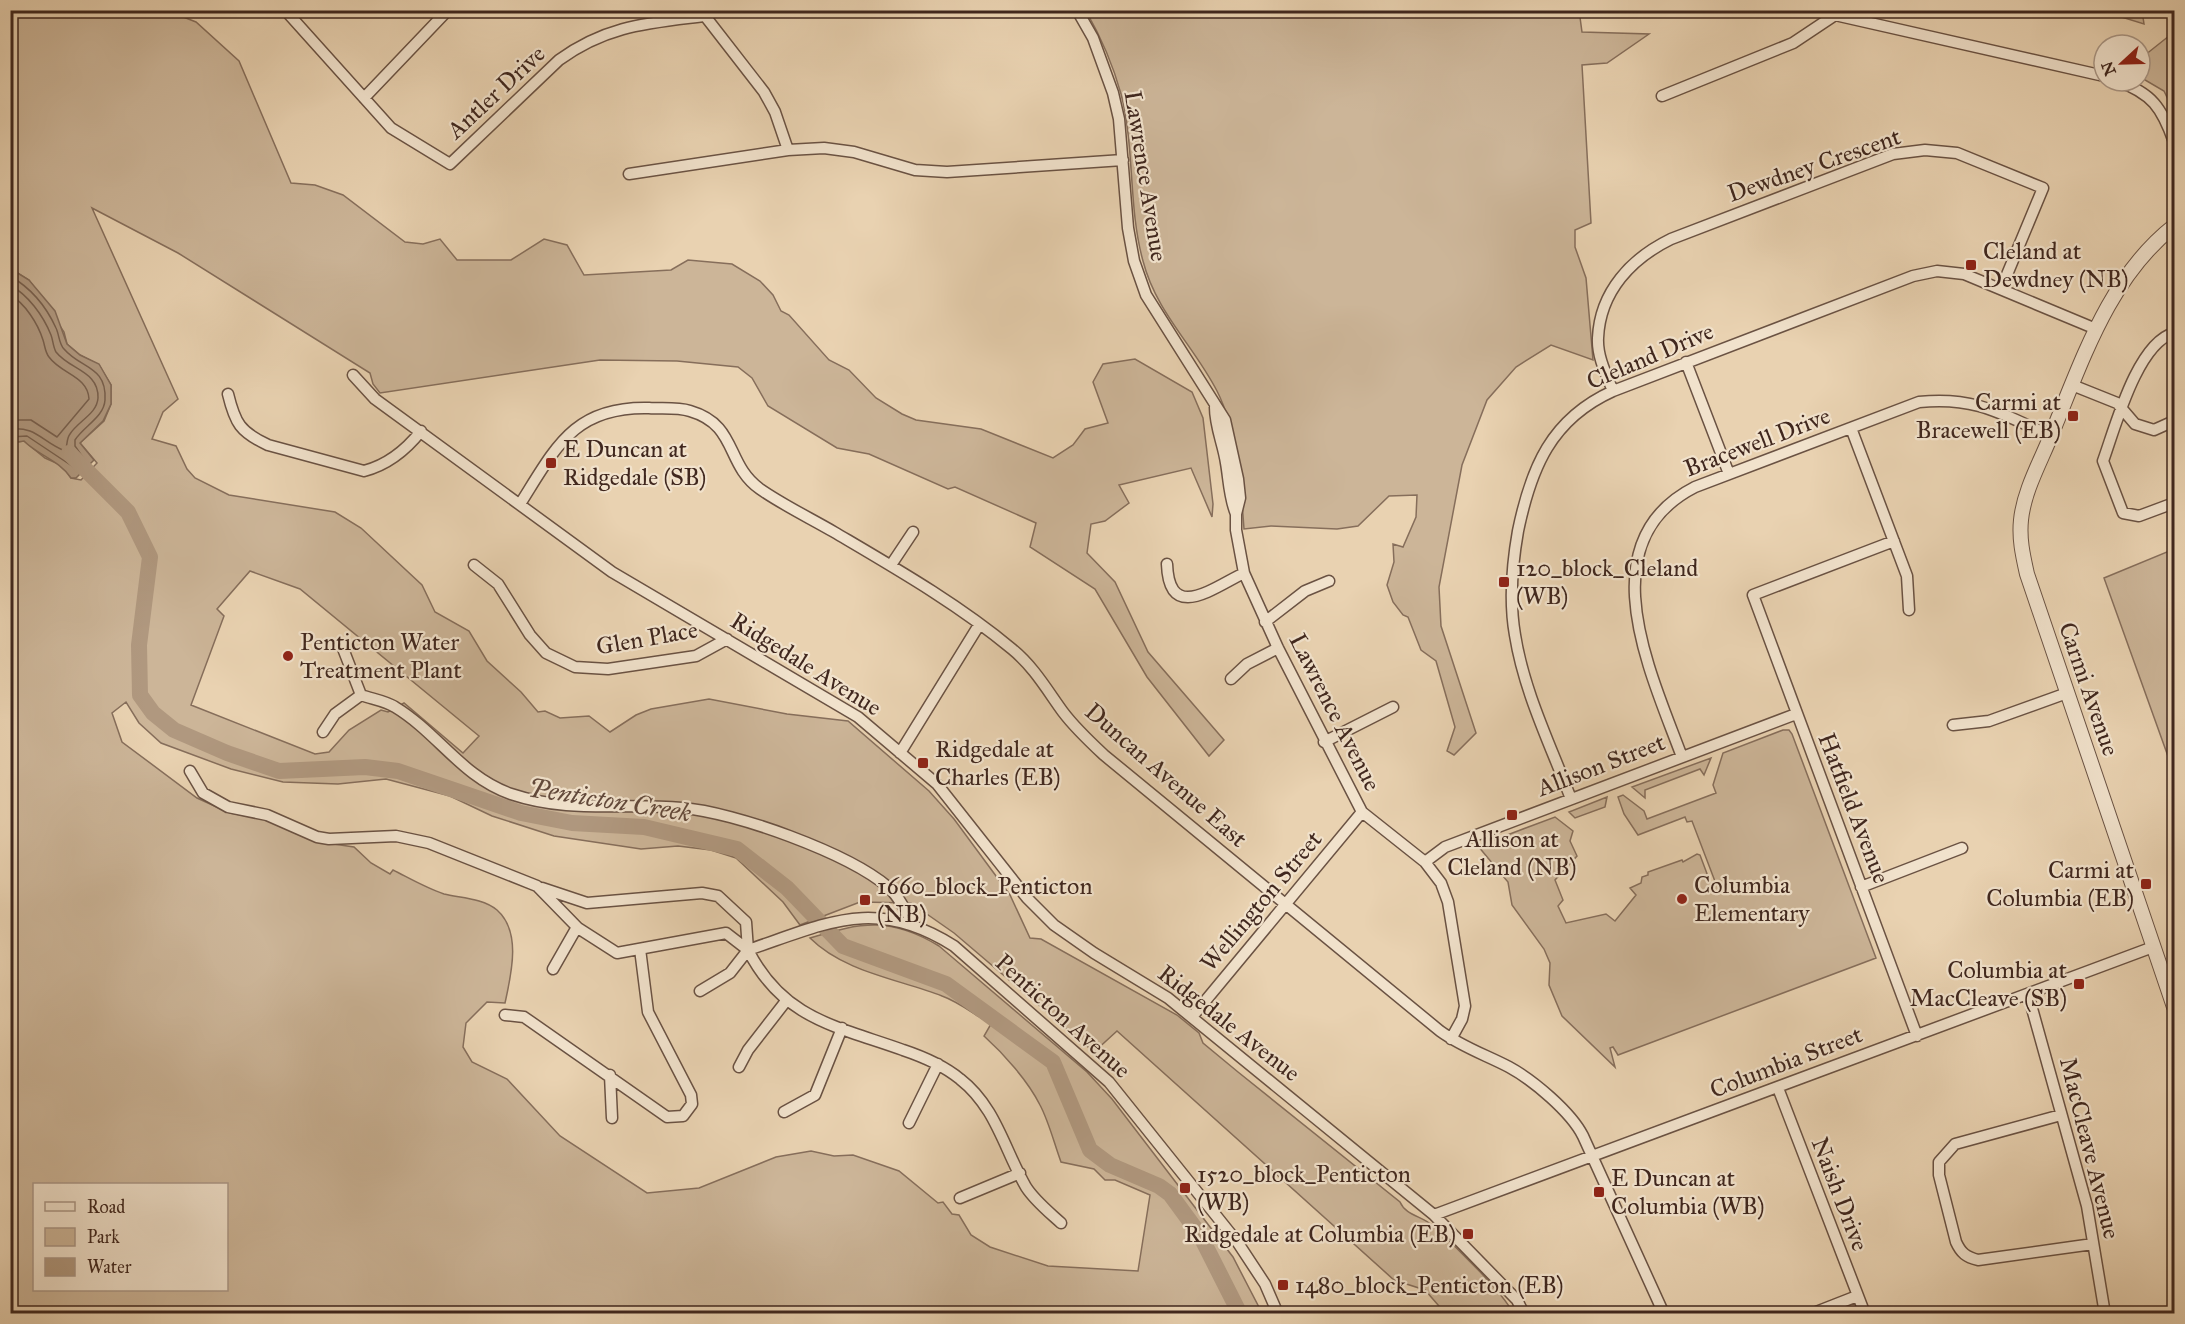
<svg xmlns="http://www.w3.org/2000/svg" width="2185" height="1324" font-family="'IM FELL Great Primer',serif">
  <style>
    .green { fill: #ccb598; stroke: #866e5b; stroke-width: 1.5; fill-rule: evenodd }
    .water { fill: #b0987f; stroke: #836b58; stroke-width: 1.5 }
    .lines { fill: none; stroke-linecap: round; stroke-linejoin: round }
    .shore { stroke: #78604e; stroke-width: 1.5 }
    .river { stroke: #b0987f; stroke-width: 16 }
    .minor-casing { stroke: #6a5243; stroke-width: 13 }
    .tertiary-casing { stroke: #6a5243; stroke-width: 16 }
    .minor { stroke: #f1e2cc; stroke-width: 10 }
    .tertiary { stroke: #f1e2cc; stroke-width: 14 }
    .poi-dot { fill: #8f2418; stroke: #f1e2cc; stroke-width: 2 }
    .labels { text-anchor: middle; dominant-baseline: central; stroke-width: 4.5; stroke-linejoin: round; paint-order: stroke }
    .street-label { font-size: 24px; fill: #40271e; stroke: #f1e2cc }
    .poi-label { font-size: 24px; fill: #40271e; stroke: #f1e2cc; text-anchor: start }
    .water-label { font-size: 26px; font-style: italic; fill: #62493b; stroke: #f1e2cc }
  </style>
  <rect width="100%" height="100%" fill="#e9d2b1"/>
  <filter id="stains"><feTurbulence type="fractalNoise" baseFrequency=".00333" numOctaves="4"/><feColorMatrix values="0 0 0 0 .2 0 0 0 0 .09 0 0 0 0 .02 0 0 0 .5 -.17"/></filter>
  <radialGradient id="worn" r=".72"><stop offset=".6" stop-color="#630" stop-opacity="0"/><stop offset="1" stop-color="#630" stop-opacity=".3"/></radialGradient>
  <!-- green -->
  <path class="green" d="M1579,10L1582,32L1649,34L1607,63L1582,65L1591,223L1575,230V247L1586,278L1593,360L1551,345L1516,367L1487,400L1462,465L1439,587L1441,626L1476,733L1454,755L1447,751L1455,727L1436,661L1421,650L1408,617L1403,615L1393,602L1387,585L1394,562L1393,544L1403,547L1416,517L1417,495L1389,496L1358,526L1337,529L1271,526L1244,529C1241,486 1237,430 1217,391C1194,346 1156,312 1143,261C1128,207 1135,148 1121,94C1113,65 1101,37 1086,11Z
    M11,11H168L196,22L239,61L291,183L315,185L343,195L405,242L423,244L440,239L457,260H511L544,239L567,245L584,275L671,270L688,260L732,264L760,281L773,295L781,311L789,315L829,360L849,370L876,398L902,414L916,420L981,429L1053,458L1073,445L1085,429L1108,423L1093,382L1103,364L1135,359L1192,392L1203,418L1213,504L1212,517L1191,468L1119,485L1129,503L1105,521L1091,524L1087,553L1115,582L1148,652L1224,740L1209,756L1147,677L1095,589L1030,547L1036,523L955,487L948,489L869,454L837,448L768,406L752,378L738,367L677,361L600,360L380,393L373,384L370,373L178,253L92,208L178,399L163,412L152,439L176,446L187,469L195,478L229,495L335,512L361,528L422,585L435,612L469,631L487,661L521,692L538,712L545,711L560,718L589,716L610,732L636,715L651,709L709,699L787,714L848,721L929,791L954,819L1010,895L1030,938L1041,939L1177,1015L1199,1033L1203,1043L1238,1072L1400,1202C1406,1216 1423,1216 1433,1226C1454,1245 1502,1291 1513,1313H1445L1425,1290L1394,1280L1117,1031L1094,1052L954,933L911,903L860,902L800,925L783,902L736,858L711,850L678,846L641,849L554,836L492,816L450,796L386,779L338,784L283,782L231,769L161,743L139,723L126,702L112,713L122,742L197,798L230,813L268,820L320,842L354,847L371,863L390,874L393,870C409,878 426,888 444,894C460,898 483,898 497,910C522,932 511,975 505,1003L487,1002L466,1023L463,1047L472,1062L507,1079L560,1136L647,1193L699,1188L776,1157L811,1151L834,1156L853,1155L899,1171L938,1203L943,1202L952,1214L959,1215L971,1235L990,1247L1048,1266L1138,1271L1150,1195L1115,1180H1105L1094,1169L1061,1162C1054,1143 1049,1122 1040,1105C1028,1081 1004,1054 984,1036L991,1024C975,1015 959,1002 942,996C898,979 844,972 810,938C862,922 891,917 939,946L1087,1072L1112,1099L1233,1257L1262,1313H11V443L24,441L45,458L63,466L71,478L81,480L97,463L80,443L104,421L111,404V385L99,365L80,355L67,344L64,332L29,280L11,269ZM250,571L300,589L479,736L463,753L404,703L388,712L381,710L349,730L329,752L315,754L191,705L224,616L217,609ZM34,1184H226V1290H34Z
    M2102,11H2142L2144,24Z
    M2174,32V112L2164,91L2140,77V59Z
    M2174,549V773L2104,578Z
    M1783,730H1789L1792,734L1876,958L1618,1055L1613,1047L1610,1048L1615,1067L1562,1016L1549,985L1550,963L1544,949L1512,905L1508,882L1478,846L1555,817L1573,831L1570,841L1577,856L1555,880L1563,900L1558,906L1566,923L1606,914L1615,921L1636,895L1630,888L1641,883L1642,877L1648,875V872L1682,860L1683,862L1697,854L1700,855L1712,887L1716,884L1692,821L1687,822L1685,817L1638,835L1624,814L1618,797L1623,795L1644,811L1647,819L1716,793L1713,785L1723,753Z
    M1711,758L1704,775L1700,769L1645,790V798L1632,787Z
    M1607,797L1605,807L1575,818L1569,812Z"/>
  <!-- water -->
  <path class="water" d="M11,269L29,280L55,311L67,344L80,355L99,364L111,385V404L103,421L80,443L94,460L76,478H71C59,460 39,456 24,441L11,443Z"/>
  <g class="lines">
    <!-- shore -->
    <path class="shore" d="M10,276C31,288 46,306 56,328C59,334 59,344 64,349C81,369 107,366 105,400C104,417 84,426 75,440V446L84,459L75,468L27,436L10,437
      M10,285C28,295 43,315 51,335C53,340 53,347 56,352C70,370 99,371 98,398C97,414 78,421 70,434C66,439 68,445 65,451C42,442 36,426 10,429
      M10,295C25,303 38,324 43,340C45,346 45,352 49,357C61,374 88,376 89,399L57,437L31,420H10"/>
    <!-- river -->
    <path class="river" d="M69,453L128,512L150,557L139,645L140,695L153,713L174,730L227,753L279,771L365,767L398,771L521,813L572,823L644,827L737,849L787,888L843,946L946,984L1053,1062L1090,1150L1110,1165L1159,1186L1170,1194L1200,1235L1240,1314"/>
    <!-- minor casing -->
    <g class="minor-casing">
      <path id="minor" d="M285,10L391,128L450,164L559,60C607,25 649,23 705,16L764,92L775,112L788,150
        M1077,10L1093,38L1113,93L1119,119L1128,228L1134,261L1146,295L1225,420L1238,479L1240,498L1236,514V530L1244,573L1278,648L1362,812L1425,862L1441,883L1448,902L1465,1006L1462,1019L1451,1039
        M1813,10L2104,76
        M2117,81C2152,93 2162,108 2174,142
        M1662,96L1793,43L1832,17
        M364,98L448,10
        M629,174L788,150L824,148L854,152L915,170L947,172L1123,160
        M2174,333C2137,343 2115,428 2103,461L2123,513L2139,516L2174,503
        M1686,362L1729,474
        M353,375L375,399L612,572L858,717L937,784L1027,898L1054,925L1094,953L1168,998L1434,1215L1517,1300L1524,1314
        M2072,385L2117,403L2135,424L2154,430L2174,421
        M1613,391C1606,374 1597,356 1598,338C1600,291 1632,258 1671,239L1893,154L1925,150L1957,153L2043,188L2001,289
        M228,394C235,423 240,432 268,445L364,471C387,465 406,450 421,431
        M1215,407C1215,427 1223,443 1226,463C1229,480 1229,497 1236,514
        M1851,428L1907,576L1909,610
        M520,504C556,447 574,406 649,408C662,409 677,407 690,411C738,425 725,464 760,489C783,505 810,518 834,532C895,568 958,604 1012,649C1034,667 1047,690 1063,712C1075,728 1089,741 1104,755L1440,1031C1462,1047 1486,1055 1509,1067C1533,1080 1571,1112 1583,1136L1664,1314
        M1894,541L1753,595L1917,1036
        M1167,564C1169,623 1213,588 1244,573
        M474,565L498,584L530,635L546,653L575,667L608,669L696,656L727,639
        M891,565L913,532
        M1265,622L1305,591L1329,581
        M342,646L361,695
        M1231,679L1247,664L1278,648
        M1953,725L1989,721L2067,693
        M323,732L335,714L361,695C372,699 386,701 395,707C438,733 462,777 511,794C571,814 622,802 682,808C735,812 848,853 888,887C899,896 906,912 913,924
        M1324,742L1393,707
        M900,753L979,625
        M1682,757C1651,673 1587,542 1695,487L1919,402C1975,396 2002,414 2051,436
        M190,771L203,793L228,807L267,815L317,837L329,839L396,836L429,843L537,886L578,928L617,953L726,933L748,950C828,923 875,896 954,946L1109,1082L1238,1243L1265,1284L1278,1314
        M1571,799C1551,746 1524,692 1515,635C1509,601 1512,565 1518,531C1531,468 1551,419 1613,391L1913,276L1937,271L1964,274L2096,329
        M1425,862L1445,847L1796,714
        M1861,887L1962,848
        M542,888L587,903L702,893L718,896L746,922L748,950
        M553,969L577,927
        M700,991L730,973L748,950C783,1019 836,1026 903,1050C924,1057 943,1065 960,1079C996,1107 1004,1149 1026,1187C1035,1201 1049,1212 1061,1223
        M2028,994L2087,1206L2105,1314
        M505,1015L524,1017L667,1117L683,1116L692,1104L691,1095L648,1012L640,949
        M1192,1017L1362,812
        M739,1067L748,1050L786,1001
        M610,1075L612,1118
        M1778,1088L1865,1314
        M784,1112L815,1095L842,1028
        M2061,1115L1955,1144L1939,1162V1175L1956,1242C1961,1253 1966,1257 1978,1260L2093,1244
        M909,1123L938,1064
        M960,1198L1020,1173
        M1434,1215L2153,947
        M1811,1314L1857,1296"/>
    </g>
    <!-- tertiary casing -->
    <g class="tertiary-casing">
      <path id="tertiary" d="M2174,226C2109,277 2083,359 2052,433C2041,461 2024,490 2021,520C2019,539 2023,556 2027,574L2174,1007"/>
    </g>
    <!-- minor -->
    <use href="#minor" class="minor"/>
    <!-- tertiary -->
    <use href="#tertiary" class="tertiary"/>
  </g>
  <!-- markers -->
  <g class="poi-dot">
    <rect x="1965" y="259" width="12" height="12" rx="3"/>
    <rect x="2067" y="410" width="12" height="12" rx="3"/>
    <rect x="545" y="457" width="12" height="12" rx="3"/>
    <rect x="1498" y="576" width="12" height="12" rx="3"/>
    <circle cx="288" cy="656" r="6"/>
    <rect x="917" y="757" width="12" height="12" rx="3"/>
    <rect x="1506" y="809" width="12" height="12" rx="3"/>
    <rect x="2140" y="878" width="12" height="12" rx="3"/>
    <circle cx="1682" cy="899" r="6"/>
    <rect x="859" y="894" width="12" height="12" rx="3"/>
    <rect x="2073" y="978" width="12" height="12" rx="3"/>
    <rect x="1179" y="1182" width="12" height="12" rx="3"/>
    <rect x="1593" y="1186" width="12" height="12" rx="3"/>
    <rect x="1462" y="1228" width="12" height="12" rx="3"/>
    <rect x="1277" y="1279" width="12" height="12" rx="3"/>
  </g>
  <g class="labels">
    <!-- street labels -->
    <g class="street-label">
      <text transform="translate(496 92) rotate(-43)">Antler Drive</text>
      <text transform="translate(1814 165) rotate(-19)">Dewdney Crescent</text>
      <text transform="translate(1146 176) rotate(81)">Lawrence Avenue</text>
      <text transform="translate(1650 356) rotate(-23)">Cleland Drive</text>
      <text transform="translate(1757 442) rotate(-21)">Bracewell Drive</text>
      <text transform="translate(647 638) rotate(-10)">Glen Place</text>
      <text transform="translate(806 664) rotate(32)">Ridgedale Avenue</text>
      <text transform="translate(2089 689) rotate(71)">Carmi Avenue</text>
      <text transform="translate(1335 712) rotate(63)">Lawrence Avenue</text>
      <text transform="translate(1601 765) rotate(-21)">Allison Street</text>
      <text transform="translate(1166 775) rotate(41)">Duncan Avenue East</text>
      <text transform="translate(1854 808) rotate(69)">Hatfield Avenue</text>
      <text transform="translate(1261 901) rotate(-50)">Wellington Street</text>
      <text transform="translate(1063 1016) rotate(42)">Penticton Avenue</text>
      <text transform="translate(1229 1023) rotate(38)">Ridgedale Avenue</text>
      <text transform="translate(1786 1062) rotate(-21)">Columbia Street</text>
      <text transform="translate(2090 1148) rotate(76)">MacCleave Avenue</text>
      <text transform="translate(1840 1194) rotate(69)">Naish Drive</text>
    </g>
    <!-- poi labels -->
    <g class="poi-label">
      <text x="1983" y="251">Cleland at<tspan x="1983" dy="28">Dewdney (NB)</tspan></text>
      <text x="2061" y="402" text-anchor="end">Carmi at<tspan x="2061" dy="28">Bracewell (EB)</tspan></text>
      <text x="563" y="449">E Duncan at<tspan x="563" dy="28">Ridgedale (SB)</tspan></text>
      <text x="1516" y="568">120_block_Cleland<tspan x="1516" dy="28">(WB)</tspan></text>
      <text x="300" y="642">Penticton Water<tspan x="300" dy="28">Treatment Plant</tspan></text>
      <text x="935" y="749">Ridgedale at<tspan x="935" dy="28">Charles (EB)</tspan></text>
      <text x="1512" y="839" text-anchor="middle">Allison at<tspan x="1512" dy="28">Cleland (NB)</tspan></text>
      <text x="2134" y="870" text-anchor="end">Carmi at<tspan x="2134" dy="28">Columbia (EB)</tspan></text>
      <text x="1694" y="885">Columbia<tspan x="1694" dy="28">Elementary</tspan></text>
      <text x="877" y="886">1660_block_Penticton<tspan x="877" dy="28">(NB)</tspan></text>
      <text x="2067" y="970" text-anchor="end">Columbia at<tspan x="2067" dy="28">MacCleave (SB)</tspan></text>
      <text x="1197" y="1174">1520_block_Penticton<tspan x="1197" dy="28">(WB)</tspan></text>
      <text x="1611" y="1178">E Duncan at<tspan x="1611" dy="28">Columbia (WB)</tspan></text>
      <text x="1456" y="1234" text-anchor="end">Ridgedale at Columbia (EB)</text>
      <text x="1295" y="1285">1480_block_Penticton (EB)</text>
    </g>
    <!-- water labels -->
    <g class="water-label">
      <text transform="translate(610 800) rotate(9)">Penticton Creek</text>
    </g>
  </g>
  <!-- margin -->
  <rect width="2185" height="1324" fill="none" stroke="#e9d2b1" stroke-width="36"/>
  <rect x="12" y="12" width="2161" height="1300" fill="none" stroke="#40271e" stroke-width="3"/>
  <rect x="18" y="18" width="2149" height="1288" fill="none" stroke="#40271e" stroke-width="1.5"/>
  <!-- legend -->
  <rect x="33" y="1183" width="195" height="108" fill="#f1e2cc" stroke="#aa9786" stroke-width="1.5"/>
  <rect x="45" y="1202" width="30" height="9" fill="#f1e2cc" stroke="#aa9786" stroke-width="1.5"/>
  <text x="87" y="1213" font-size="18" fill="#40271e">Road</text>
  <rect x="45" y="1228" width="30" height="18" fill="#ccb598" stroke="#aa9786" stroke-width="1.5"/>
  <text x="87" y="1243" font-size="18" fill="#40271e">Park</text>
  <rect x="45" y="1258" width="30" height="18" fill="#b0987f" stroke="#aa9786" stroke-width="1.5"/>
  <text x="87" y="1273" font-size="18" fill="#40271e">Water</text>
  <!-- north arrow -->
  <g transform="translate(2122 63) rotate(248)"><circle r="28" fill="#f1e2cc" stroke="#aa9786" stroke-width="1.5"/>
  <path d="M0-4.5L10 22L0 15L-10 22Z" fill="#8f2418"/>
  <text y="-9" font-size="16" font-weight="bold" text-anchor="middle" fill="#40271e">N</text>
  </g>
  <rect width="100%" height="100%" filter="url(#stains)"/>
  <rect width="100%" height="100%" fill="url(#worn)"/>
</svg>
